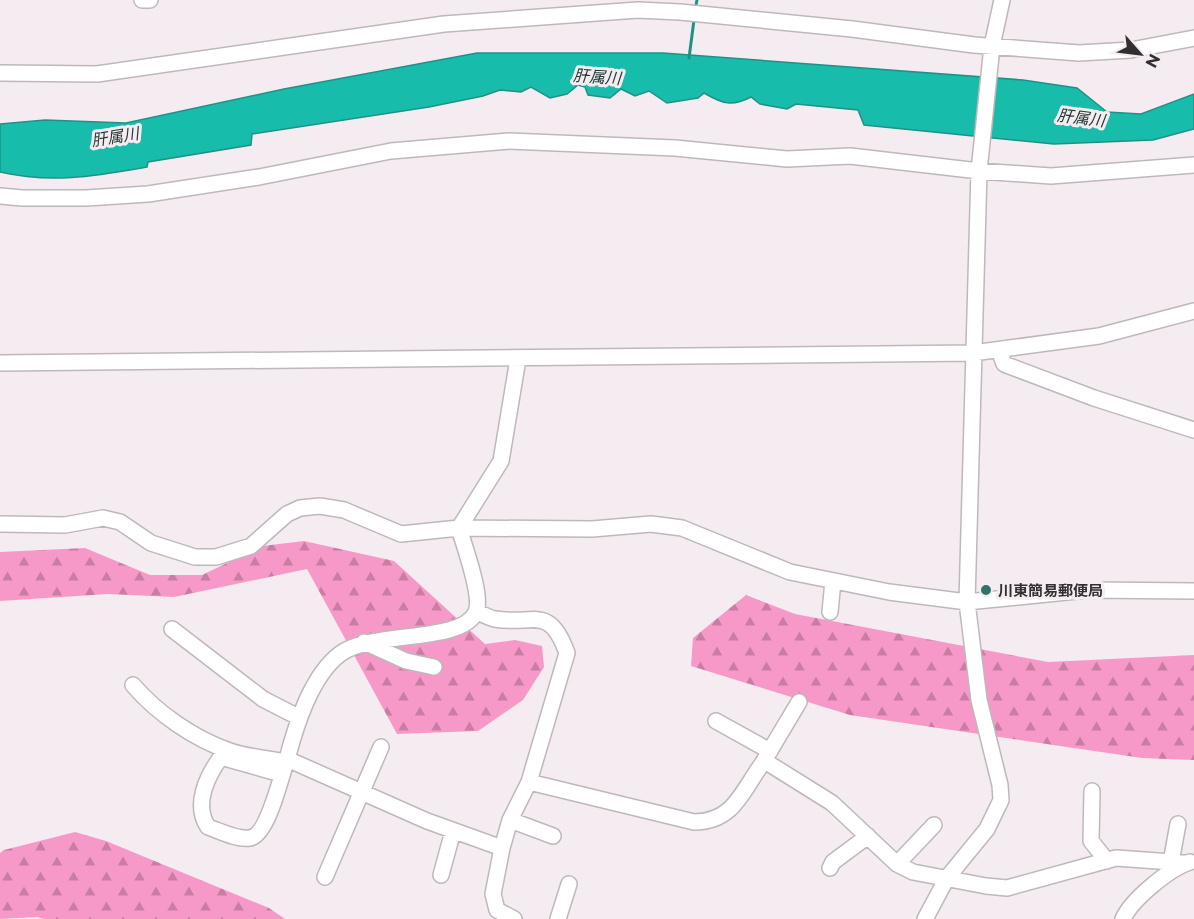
<svg xmlns="http://www.w3.org/2000/svg" width="1194" height="919" font-family="Montserrat,'Noto Sans JP',sans-serif">
  <style>
    .forest { fill: url(#forest-firs) }
    .water { fill: #18bcaa; stroke: #209285; stroke-width: 1.5 }
    .lines { fill: none; stroke-linecap: round; stroke-linejoin: round }
    .stream { stroke: #209285; stroke-width: 3 }
    .minor-casing { stroke: #bfb8bb; stroke-width: 18 }
    .minor { stroke: #fff; stroke-width: 15 }
    .poi-dot { fill: #2e746a; stroke: #f4ecf0; stroke-width: 2 }
    .labels { text-anchor: middle; dominant-baseline: central; stroke-width: 6; stroke-linejoin: round; paint-order: stroke }
    .poi-label { font-size: 15px; font-weight: bold; fill: #322f30; stroke: #f4ecf0; text-anchor: start }
    .water-label { font-size: 16px; font-style: italic; fill: #223a35; stroke: #f4ecf0 }
  </style>
  <defs>
    <pattern id="forest-firs" width="22" height="20" patternUnits="userSpaceOnUse" patternTransform="scale(1.5)"><rect width="22" height="20" fill="#f799c8"/><path d="M5 1l3.5 6h-7zM16 11l3.5 6h-7z" fill="#c97da3"/></pattern>
  </defs>
  <rect width="100%" height="100%" fill="#f4ecf0"/>
  <!-- forest -->
  <path class="forest" d="M304,541L394,561L485,644L515,640L542,646L544,667L523,700L478,731L397,734L307,569L174,597L108,594L0,601V552L85,548L150,575H202L262,546Z
    M746,595L795,614L1048,662L1194,655V760L1142,758L850,715L691,666L693,638Z
    M75,832L106,841L269,908L285,919H44L37,917L0,919V853L4,850Z"/>
  <!-- water -->
  <path class="water" d="M477,53H663L1023,80L1077,88L1107,112L1141,114L1194,94V129L1153,140L1054,144L864,125L858,110L796,104L787,109L760,104L751,97C732,107 723,104 704,93L698,98L667,103L649,91L635,96L621,89L610,98L588,95L585,87L578,85L567,94L550,98L531,87L521,92L500,90L483,96L429,107L252,134L251,145L148,162L147,167C95,176 52,184 0,172V124L45,120L126,123L284,89Z"/>
  <g class="lines">
    <!-- stream -->
    <path class="stream" d="M695,10L697,0
      M689,58L694,20"/>
    <!-- minor casing -->
    <g class="minor-casing">
      <path id="minor" d="M142,0H150
        M0,73L97,74L444,24L638,10L680,12L852,29L974,45L1079,53L1131,50L1194,38
        M0,196L22,198H86L148,194L259,177L391,151L509,141L675,148L787,159L850,156L979,171L1051,176L1194,165
        M999,350L1004,364L1094,398L1194,430
        M0,363L973,353L1099,336L1194,311
        M0,524L65,525L103,518L120,522L151,543L195,557H216L251,546L287,514L300,508L320,506L344,510L401,534L459,528L592,529L651,524L682,528L790,572L889,592L967,602L1087,590L1194,591
        M477,612C483,614 489,618 495,619C533,626 549,603 567,653L529,782L510,820L502,848L493,894L497,910L514,919
        M830,612L833,581
        M172,629L263,699L298,717
        M364,642L406,661L434,667
        M133,685C157,713 194,739 230,751C247,757 267,758 285,762
        M716,721L770,751
        M762,764L799,702
        M281,774L221,757C207,776 193,805 208,827C220,831 237,840 250,838C268,835 281,776 287,759
        M529,782L694,822C733,822 741,793 762,764L768,763L832,803L897,864L913,872L986,886L1007,888L1116,858L1186,863
        M1092,791L1091,841L1107,861
        M510,820L553,836
        M502,848L427,821L287,759C296,725 311,676 340,654C371,630 462,644 476,612C483,596 464,546 459,528L501,461L518,359
        M1171,862L1178,824
        M897,864L934,825
        M830,868L833,862L868,836
        M441,875L453,831
        M325,877L381,747
        M558,919L569,884
        M925,919L947,878L987,829L1001,800L1000,785L979,700L967,602L979,171L992,46L1002,0
        M1123,919C1131,900 1170,868 1190,862"/>
    </g>
    <!-- minor -->
    <use href="#minor" class="minor"/>
  </g>
  <!-- markers -->
  <circle class="poi-dot" cx="986" cy="590" r="6"/>
  <g class="labels">
    <!-- poi labels -->
    <g class="poi-label">
      <text x="998" y="590">川東簡易郵便局</text>
    </g>
    <!-- water labels -->
    <g class="water-label">
      <text transform="translate(597 77) rotate(4)">肝属川</text>
      <text transform="translate(1081 118) rotate(7)">肝属川</text>
      <text transform="translate(115 137) rotate(-9)">肝属川</text>
    </g>
  </g>
  <!-- north arrow -->
  <g transform="translate(1140 54) rotate(118)" stroke="#f4ecf0" stroke-width="4.5" paint-order="stroke">
  <path d="M0-4.5L10 22L0 15L-10 22Z" fill="#322f30"/>
  <text y="-9" font-size="16" font-weight="bold" text-anchor="middle" fill="#322f30">N</text>
  </g>
</svg>
